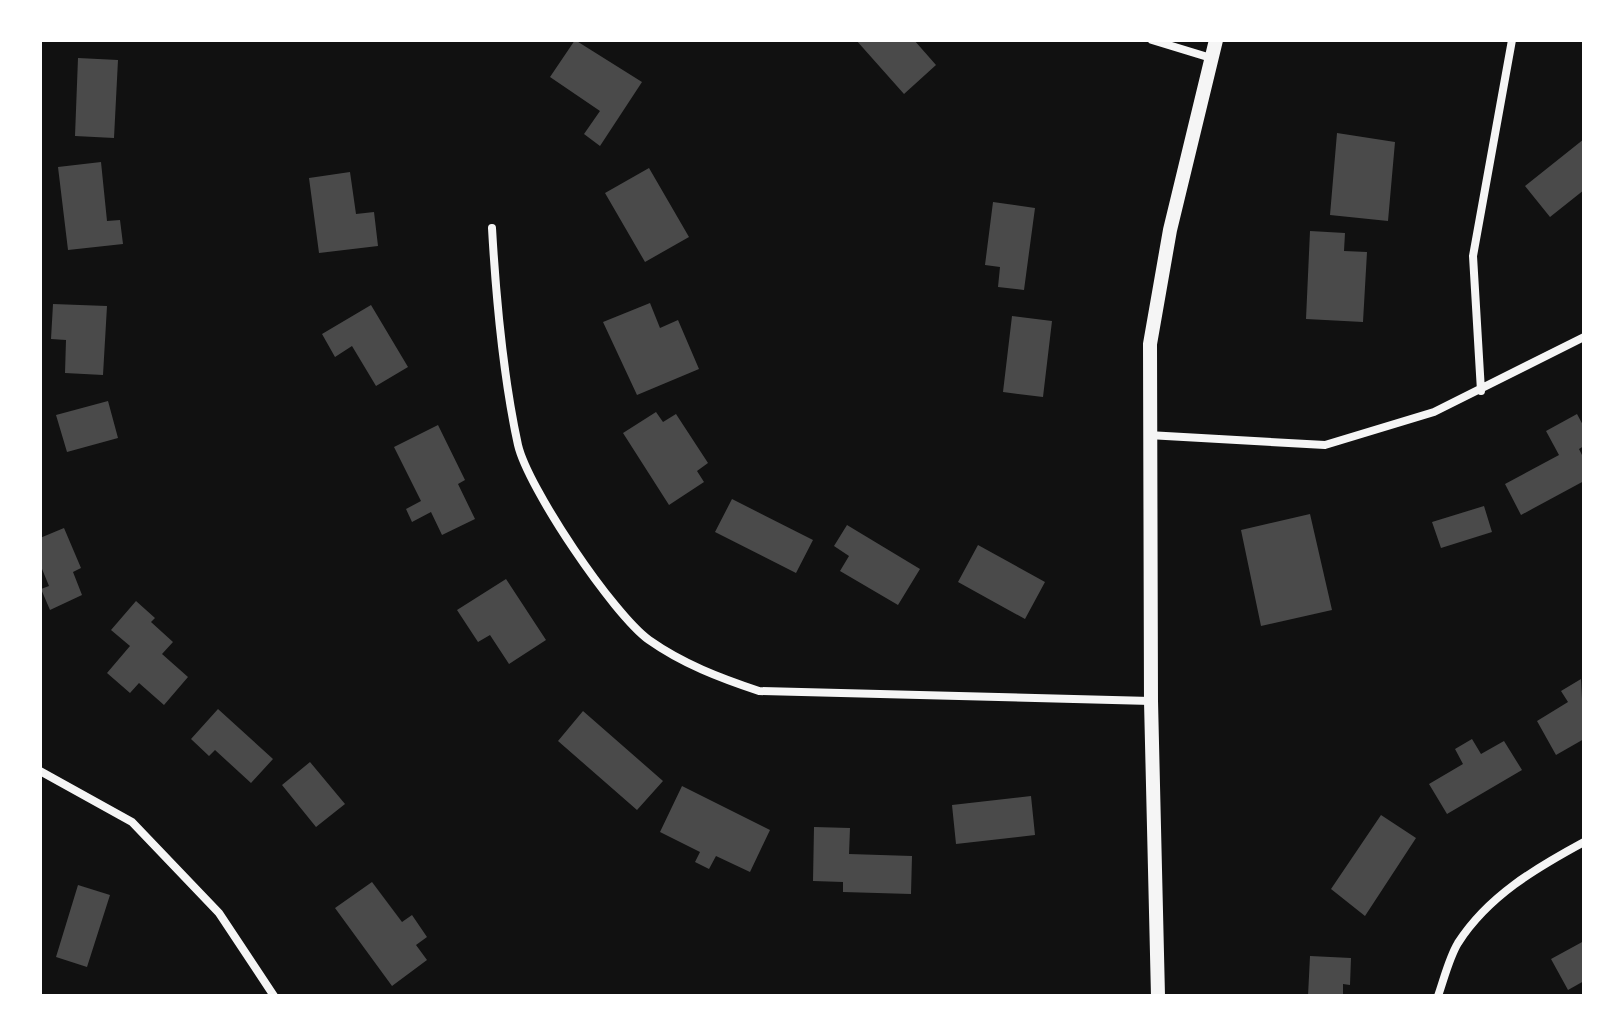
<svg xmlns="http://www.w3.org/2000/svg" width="1624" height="1036" font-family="Raleway,sans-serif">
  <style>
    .building { fill: #4a4a4a }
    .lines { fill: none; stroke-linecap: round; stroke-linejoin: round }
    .minor { stroke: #f5f5f5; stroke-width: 8 }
    .tertiary { stroke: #f5f5f5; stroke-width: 14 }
  </style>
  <rect width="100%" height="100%" fill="#111"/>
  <!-- building -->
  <path class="building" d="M575,40L642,82L600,146L584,134L600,111L550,77Z
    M856,40H914L936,65L904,94Z
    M78,58L118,60L114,138L75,136Z
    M1337,133L1395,142L1388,221L1330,215Z
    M1584,139V190L1550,217L1525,186Z
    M101,162L107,221L120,220L123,244L68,250L58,167Z
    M649,168L689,237L645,262L605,193Z
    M350,172L356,214L374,212L378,246L319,253L309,178Z
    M993,202L1035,208L1024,290L998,287L1000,267L985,265Z
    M1310,231L1345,233L1344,251L1367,252L1363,322L1306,319Z
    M650,303L660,328L678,320L699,369L637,395L603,322Z
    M53,304L107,306L103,375L65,373L66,340L51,339Z
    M371,305L408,367L376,386L352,346L335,357L322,334Z
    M1012,316L1052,321L1043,397L1003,392Z
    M108,401L118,438L67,452L56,415Z
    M656,412L663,422L676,414L708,463L697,471L704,482L669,505L623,433Z
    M1577,414L1584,427V446L1579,449L1584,459V481L1521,515L1505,484L1559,455L1546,431Z
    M438,425L465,480L458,484L475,519L442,535L431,512L412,522L406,509L421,501L394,447Z
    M732,499L813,540L796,573L715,532Z
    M1484,506L1492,532L1441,548L1432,522Z
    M1310,514L1332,610L1261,626L1241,530Z
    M847,525L920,569L898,605L840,571L849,556L834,546Z
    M64,528L81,568L73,572L82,595L50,610L41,589L49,586L40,564V538Z
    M978,545L1045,582L1025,619L958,582Z
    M506,579L546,640L509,664L490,635L478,642L457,610Z
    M136,601L155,618L151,622L173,642L162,654L188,677L164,705L139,683L130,693L107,673L130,646L111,630Z
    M1581,679L1584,739L1556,755L1537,721L1568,702L1561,691Z
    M218,709L273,759L251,783L215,750L209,756L191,739Z
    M583,711L663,781L637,810L558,741Z
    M1472,739L1481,754L1504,741L1522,770L1447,814L1429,784L1463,764L1455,749Z
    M310,762L345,804L316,827L282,785Z
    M682,786L770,830L750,872L716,856L709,869L695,862L700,852L660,832Z
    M1031,796L1035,835L956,844L952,805Z
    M1381,815L1416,838L1365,916L1331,889Z
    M814,827L850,828L849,854L912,856L911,894L843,892V882L813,881Z
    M372,882L402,922L412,915L427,937L416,945L427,960L392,986L335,908Z
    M78,885L110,895L87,967L56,957Z
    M1584,941V981L1568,990L1551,959Z
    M1310,956L1351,958L1350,985L1343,984V996H1308Z"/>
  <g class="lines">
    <!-- minor -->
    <path class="minor" d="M1152,40L1211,58
      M492,228C496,298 503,376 518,445C528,488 613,614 649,640C683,664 720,678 759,691L1151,701
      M1481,391L1473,256L1512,40
      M1148,435L1325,445L1434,412L1584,337
      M40,771L132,822L219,913L274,996
      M1438,996C1444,979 1449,958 1458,943C1488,896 1536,868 1584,842"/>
    <!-- tertiary -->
    <path class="tertiary" d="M1158,996L1151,701L1150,344L1170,230L1216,40"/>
  </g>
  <!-- border -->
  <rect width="1624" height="1036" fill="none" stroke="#ffffff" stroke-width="84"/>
</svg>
